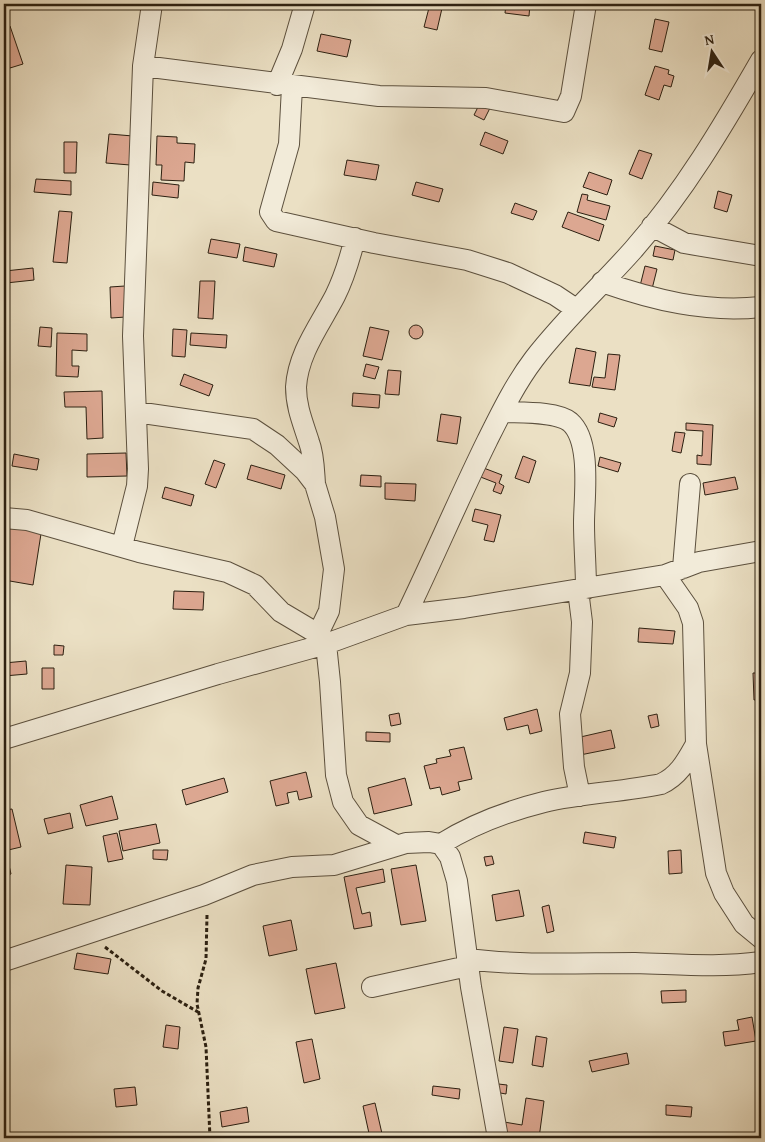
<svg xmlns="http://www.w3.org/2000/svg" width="765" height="1142" font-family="'Gentium Book Plus',serif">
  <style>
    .building { fill: #dca791; stroke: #2c2011 }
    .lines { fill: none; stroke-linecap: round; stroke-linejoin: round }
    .street-casing { stroke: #5c503e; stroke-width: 22 }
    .path { stroke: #2c2011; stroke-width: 3; stroke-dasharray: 4 2.5; stroke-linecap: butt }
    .street { stroke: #f2ebd9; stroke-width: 20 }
  </style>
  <rect width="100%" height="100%" fill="#ebe0c4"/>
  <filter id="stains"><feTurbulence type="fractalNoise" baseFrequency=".004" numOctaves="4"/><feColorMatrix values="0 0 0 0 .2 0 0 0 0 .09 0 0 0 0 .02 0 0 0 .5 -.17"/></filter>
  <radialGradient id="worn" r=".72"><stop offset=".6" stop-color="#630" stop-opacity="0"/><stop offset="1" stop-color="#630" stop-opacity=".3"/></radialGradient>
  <!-- building -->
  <path class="building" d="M430,4H443L437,30L424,27Z
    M506,4H530L529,16L505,13Z
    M655,19L669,22L662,52L649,49Z
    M10,26L23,64L10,68L4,50V29Z
    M321,34L351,40L347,57L317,51Z
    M655,66L669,70L668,74L674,76L671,87L664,85L659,100L645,95Z
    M480,103L490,108L484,120L474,115Z
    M485,132L508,141L503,154L480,145Z
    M109,134L133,136L130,165L106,163Z
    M157,136L177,137V143L195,144L194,163L185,162L184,181L161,180L162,165H156Z
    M64,142H77L76,173H64Z
    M639,150L652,154L642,179L629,174Z
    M347,160L379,165L376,180L344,175Z
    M589,172L612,180L607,195L583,187Z
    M36,179L71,181V195L34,192Z
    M153,182L179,185L178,198L152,195Z
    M416,182L443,189L439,202L412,195Z
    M718,191L732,195L727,212L714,208Z
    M582,194L588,195L587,200L610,206L606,220L577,212Z
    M515,203L537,211L533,220L511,213Z
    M59,211L72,212L67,263L53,262Z
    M568,212L604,225L599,241L562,227Z
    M211,239L240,244L237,258L208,253Z
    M655,246L675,250L673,260L653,256Z
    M245,247L277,254L274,267L243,261Z
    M645,266L657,269L652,289L640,286Z
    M33,268L34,280L6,283L5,271Z
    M200,281H215L213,319L198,318Z
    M125,286L126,317L111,318L110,287Z
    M409 332a7 7 0 1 1 14 0a7 7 0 1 1-14 0Z
    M40,327L52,328L51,347L38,346Z
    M370,327L389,331L382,360L363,356Z
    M173,329L187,330L185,357L172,356Z
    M57,333L87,334V351L72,350V366H79L78,377L56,376Z
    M191,333L227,335L226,348L190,345Z
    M576,348L596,352L590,386L569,383Z
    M608,354L620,355L615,390L592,387L594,377L605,378Z
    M366,364L379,367L375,379L363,376Z
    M388,370L401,371L399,395L385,394Z
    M184,374L213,385L209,396L180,385Z
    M102,391L103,438L87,439L86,407H65L64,392Z
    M353,393L380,395L379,408L352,406Z
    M600,413L617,418L614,427L598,422Z
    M441,414L461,417L457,444L437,441Z
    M686,423L713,425L711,465L697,464V455L702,456L703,431L686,430Z
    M675,432L685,433L681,453L672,451Z
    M126,453L127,476L87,477V454Z
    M14,454L39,459L37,470L12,466Z
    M523,456L536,461L529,483L515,478Z
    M600,457L621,463L618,472L598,466Z
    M214,460L225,464L216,488L205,484Z
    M251,465L285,475L281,489L247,479Z
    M481,467L502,475L499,483L504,486L501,494L493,491L496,483L478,476Z
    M361,475L381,476V487L360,486Z
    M735,477L738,489L705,495L703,483Z
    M385,483L416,484L415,501L385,499Z
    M165,487L194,495L191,506L162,498Z
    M475,509L501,515L494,542L484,540L488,525L472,521Z
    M9,516L43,521L33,585L4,580V553Z
    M174,591L204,592L203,610L173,609Z
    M639,628L675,631L673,644L638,642Z
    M54,645L64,646L63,655H54Z
    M26,661L27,674L4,676V663Z
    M42,668H54V689H42Z
    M753,673H761V699L754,700Z
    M537,709L542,731L530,734L528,725L507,730L504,718Z
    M399,713L401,724L391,726L389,715Z
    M657,714L659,726L651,728L648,716Z
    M611,730L615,748L580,755L576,738Z
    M366,732L390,733V742L366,741Z
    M464,747L472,779L458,782L460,790L442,795L440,787L430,789L424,766L437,763L436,759L451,756L449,750Z
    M306,772L312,797L299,800L297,791L287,793L289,803L276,806L270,781Z
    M224,778L228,792L186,805L182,790Z
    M405,778L412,805L374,814L368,788Z
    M112,796L118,819L86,826L80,805Z
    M12,809L21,847L4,851V810Z
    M70,813L73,828L48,834L44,819Z
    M156,824L160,843L123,851L119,831Z
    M585,832L616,837L614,848L583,843Z
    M117,833L123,859L108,862L103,836Z
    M153,850H168L167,860L153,859Z
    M681,850L682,873L669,874L668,851Z
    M492,856L494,864L486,866L484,857Z
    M8,861L11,874L4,876V862Z
    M66,865L92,867L90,905L63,904Z
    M416,865L426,921L401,925L391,869Z
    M383,869L385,882L356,888L362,914L370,912L372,926L354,929L344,877Z
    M519,890L524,916L496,921L492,895Z
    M549,905L554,931L547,933L542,907Z
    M291,920L297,950L269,956L263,926Z
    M77,953L111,959L108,974L74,969Z
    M336,963L345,1008L315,1014L306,969Z
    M686,990V1002L662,1003L661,991Z
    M752,1017L756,1041L725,1046L723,1032L739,1030L737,1020Z
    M166,1025L180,1027L178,1049L163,1047Z
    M504,1027L518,1029L513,1063L499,1061Z
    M536,1036L547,1038L543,1067L532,1065Z
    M312,1039L320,1079L304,1083L296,1042Z
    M627,1053L629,1064L592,1072L589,1061Z
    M490,1083L507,1085L506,1094L489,1091Z
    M433,1086L460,1089L459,1099L432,1095Z
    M135,1087L137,1105L116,1107L114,1089Z
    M526,1098L544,1101L539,1138H502L504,1122L522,1125Z
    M375,1103L383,1138H370L363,1106Z
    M666,1105L692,1107L691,1117L666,1115Z
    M247,1107L249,1122L222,1127L220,1112Z"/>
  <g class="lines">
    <!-- street casing -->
    <g class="street-casing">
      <path id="street" d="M143,66L379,96L486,98L564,112L571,96L586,4
        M277,85L292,49L305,4
        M292,87L289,144L270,212L276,221L374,243L467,260L508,273L555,295L576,309
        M652,226L684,243L761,256
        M602,282C654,300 706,313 761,307
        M136,412L253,429L277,445L305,471L315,484L325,517L334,569L329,611L317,636
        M502,412C519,413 556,411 570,422C592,441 584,497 584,523C584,545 586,567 586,589
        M315,484C314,470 314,455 309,442C303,423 296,407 296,387C298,353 320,325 335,296C344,278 350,258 355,238
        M4,518L27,520L139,552L227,572L255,585L281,612L313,631L326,644L330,682L336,775L343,802L359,825L396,845
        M122,546L137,486L138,469L133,336L143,66L152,4
        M683,568L690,484
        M665,575L688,608L693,623L696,744L716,873L724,893L744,924L761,938
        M578,590L582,622L580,673L570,714L574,767L580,796
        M406,615C434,557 459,498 487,441C501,413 515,384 534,359C564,320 600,287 633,250C684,192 723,126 761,60
        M4,739L218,674L326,644L406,615L464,608L665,575L699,562L761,551
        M441,844C473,824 508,811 544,802C582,793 623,792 661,784C679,776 687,760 696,744
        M467,959C523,966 579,963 635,963C678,964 719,968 761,962
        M4,961L204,895L253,875L292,867L334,865L406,843L429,842L441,844L450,857L457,881L471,987L498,1138
        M372,987L468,966"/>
    </g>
    <!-- path -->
    <path class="path" d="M207,915L206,959L198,988L197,1004L206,1047L210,1138
      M105,947L162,991L198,1012"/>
    <!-- street -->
    <use href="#street" class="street"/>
  </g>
  <!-- margin -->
  <rect width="765" height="1142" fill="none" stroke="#ebe0c4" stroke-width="20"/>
  <rect x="5" y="5" width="755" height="1132" fill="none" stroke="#2c2011" stroke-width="2.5"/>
  <rect x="10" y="10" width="745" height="1122" fill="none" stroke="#2c2011"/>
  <!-- north arrow -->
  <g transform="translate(712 52) rotate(348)" stroke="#f2ebd9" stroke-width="4" paint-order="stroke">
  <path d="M0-4L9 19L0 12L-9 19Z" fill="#2c2011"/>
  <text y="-8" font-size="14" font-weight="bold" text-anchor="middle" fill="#2c2011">N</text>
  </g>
  <rect width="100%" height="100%" filter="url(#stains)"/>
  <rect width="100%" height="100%" fill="url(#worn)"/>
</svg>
